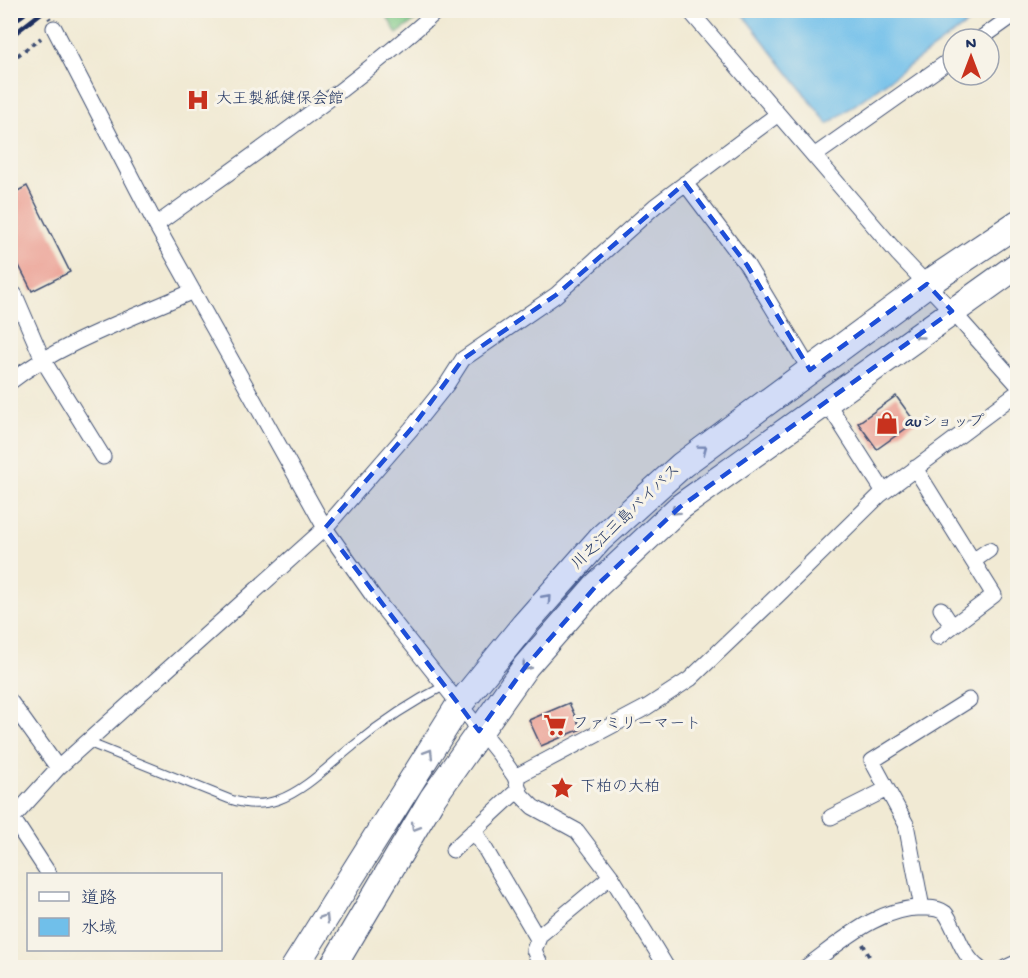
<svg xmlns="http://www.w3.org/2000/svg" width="1028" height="978" font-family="'Gochi Hand','Klee One',sans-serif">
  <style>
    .green { fill: #7dc885; stroke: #4c7c72; stroke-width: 1.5 }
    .water { fill: #70bfea; stroke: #4677a4; stroke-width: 1.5 }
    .building { fill: #eb9d91 }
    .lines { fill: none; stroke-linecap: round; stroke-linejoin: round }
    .service-casing { stroke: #3b4b70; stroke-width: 10 }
    .minor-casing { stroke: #3b4b70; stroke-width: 17 }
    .trunk-casing { stroke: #3b4b70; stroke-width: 28 }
    .path { stroke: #3b4b70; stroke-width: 4; stroke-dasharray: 4.5 4.5; stroke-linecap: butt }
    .service { stroke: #fff; stroke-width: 8 }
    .minor { stroke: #fff; stroke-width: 15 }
    .trunk { stroke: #fff; stroke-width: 26 }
    .rail { stroke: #1b2f5e; stroke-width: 4.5 }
    .path-bridge { stroke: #3b4b70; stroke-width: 4; stroke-dasharray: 4.5 4.5; stroke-linecap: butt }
    .oneway { stroke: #8d97ae }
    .marked { fill: #1d4ed8; fill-opacity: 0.2; stroke: #1d4ed8; stroke-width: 4.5; stroke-dasharray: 12 8; stroke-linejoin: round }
    .labels { text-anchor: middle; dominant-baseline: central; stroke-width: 6; stroke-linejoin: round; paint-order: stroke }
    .poi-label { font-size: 16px; fill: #1b2f5e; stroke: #f7f3e8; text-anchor: start }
    .street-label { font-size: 16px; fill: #1b2f5e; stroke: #f7f3e8 }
  </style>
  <rect width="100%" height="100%" fill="#f7f3e8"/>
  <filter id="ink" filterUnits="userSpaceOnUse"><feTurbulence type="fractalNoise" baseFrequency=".0167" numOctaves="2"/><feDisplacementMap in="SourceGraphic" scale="12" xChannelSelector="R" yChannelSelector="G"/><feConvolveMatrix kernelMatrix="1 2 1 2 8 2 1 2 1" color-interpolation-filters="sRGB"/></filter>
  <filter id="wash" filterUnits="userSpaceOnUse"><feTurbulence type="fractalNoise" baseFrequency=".008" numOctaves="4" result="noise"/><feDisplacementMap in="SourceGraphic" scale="24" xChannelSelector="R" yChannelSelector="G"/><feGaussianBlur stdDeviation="1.35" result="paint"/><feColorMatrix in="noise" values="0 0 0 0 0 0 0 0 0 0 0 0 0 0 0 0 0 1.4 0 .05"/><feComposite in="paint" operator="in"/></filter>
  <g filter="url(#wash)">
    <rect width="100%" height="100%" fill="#f1ead4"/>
    <!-- green -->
    <path class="green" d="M384,11H428L397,34Z"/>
    <!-- water -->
    <path class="water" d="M740,11H985L828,124Z"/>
    <g id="blocks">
      <!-- building -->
      <path class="building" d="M27,186L70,272L32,291L10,248V195Z
        M896,396L915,422L877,449L858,423Z
        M569,703L581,729L541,746L529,720Z"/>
    </g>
  </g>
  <g filter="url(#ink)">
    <use href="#blocks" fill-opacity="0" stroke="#3b4b70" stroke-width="1.5"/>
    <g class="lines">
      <!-- service casing -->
      <g class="service-casing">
        <path id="service" d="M87,742L229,799C246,805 261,806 278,800C306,790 330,764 353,746C382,722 412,702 446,685"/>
      </g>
      <!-- minor casing -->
      <g class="minor-casing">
        <path id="minor" d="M689,10L898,254L952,311L1018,385
          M54,28L156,225L325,528L373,596L499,754L515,777L521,795L533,807L577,831L611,876L667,968
          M980,39L1018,12
          M814,156L953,58
          M685,183L747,265L810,370
          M156,225C251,156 350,89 438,10
          M15,295L43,360L103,457
          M10,382C60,343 135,317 193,291
          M826,401L884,492
          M915,468L994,595L938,637
          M973,561L989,550
          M941,609L952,626
          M10,701L58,768
          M515,777L647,707L690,679L778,595L880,495L1018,392
          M831,817L887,789
          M13,819L49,874
          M10,821L58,768L325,528L411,429L447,384L463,359L556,295L655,206L778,114
          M474,830L538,939
          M453,850L519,789
          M922,908L906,824L872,761L969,700
          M542,968L534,950L540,935L611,876
          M805,968C841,942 880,905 927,908C933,908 940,909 945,913C948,916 950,921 952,925C959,939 965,958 979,968
          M1005,968L1018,962"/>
      </g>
      <!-- trunk casing -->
      <g class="trunk-casing">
        <path id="trunk" d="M294,968L459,705L524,625L600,539L682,465L927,284L1018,223
          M332,968L432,799L526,666L596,586L680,507L1018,265"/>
      </g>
      <!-- path -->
      <path class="path" d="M10,61L41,38
        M863,944L875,968"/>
      <!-- service -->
      <use href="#service" class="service"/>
      <!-- minor -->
      <use href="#minor" class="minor"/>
      <!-- trunk -->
      <use href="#trunk" class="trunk"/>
      <!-- rail -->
      <path class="rail" d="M10,24L24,14
        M10,37L45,10"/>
      <!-- path-bridge -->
      <path class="path-bridge" d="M44,10L50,19"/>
    </g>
    <!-- one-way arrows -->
    <defs><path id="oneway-chevron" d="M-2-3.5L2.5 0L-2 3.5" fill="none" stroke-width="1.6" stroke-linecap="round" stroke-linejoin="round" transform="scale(1.5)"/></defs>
    <g class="oneway">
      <use href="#oneway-chevron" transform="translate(919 335) rotate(144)"/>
      <use href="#oneway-chevron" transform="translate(703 449) rotate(-37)"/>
      <use href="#oneway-chevron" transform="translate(675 511) rotate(138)"/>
      <use href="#oneway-chevron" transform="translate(547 598) rotate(-48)"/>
      <use href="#oneway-chevron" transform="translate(526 667) rotate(128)"/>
      <use href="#oneway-chevron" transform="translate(429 753) rotate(-58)"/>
      <use href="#oneway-chevron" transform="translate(415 827) rotate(121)"/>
      <use href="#oneway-chevron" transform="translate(325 918) rotate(-58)"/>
    </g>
  </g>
  <!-- marked area -->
  <path class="marked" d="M685,183L747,265L810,370L927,284L952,311L680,507L596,586L526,666L479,731L325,528L411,429L463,359L556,295Z"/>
  <!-- icons -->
  <defs>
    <g id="hospital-bare" transform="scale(1.8)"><path d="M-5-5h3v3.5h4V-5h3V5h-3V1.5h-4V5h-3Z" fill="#c8321e" stroke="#f7f3e8" stroke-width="2.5" paint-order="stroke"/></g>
    <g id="shop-bare" transform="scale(1.8)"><path d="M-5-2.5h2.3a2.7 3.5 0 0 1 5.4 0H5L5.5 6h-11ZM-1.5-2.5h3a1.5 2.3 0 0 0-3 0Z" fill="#c8321e" stroke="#f7f3e8" stroke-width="2.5" paint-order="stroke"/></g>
    <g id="supermarket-bare" transform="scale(1.8)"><path d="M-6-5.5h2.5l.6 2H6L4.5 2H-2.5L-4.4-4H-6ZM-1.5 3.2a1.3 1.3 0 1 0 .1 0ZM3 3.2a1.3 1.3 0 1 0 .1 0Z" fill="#c8321e" stroke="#f7f3e8" stroke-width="2.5" paint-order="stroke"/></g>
    <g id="sight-bare" transform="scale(1.8)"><path d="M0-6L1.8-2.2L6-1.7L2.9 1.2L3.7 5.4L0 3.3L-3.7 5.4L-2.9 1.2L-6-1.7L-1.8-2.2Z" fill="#c8321e" stroke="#f7f3e8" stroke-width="2.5" paint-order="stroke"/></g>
  </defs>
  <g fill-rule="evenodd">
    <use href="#hospital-bare" x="198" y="100"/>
    <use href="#shop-bare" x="887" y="423"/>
    <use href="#supermarket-bare" x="555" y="725"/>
    <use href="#sight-bare" x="562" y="788"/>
  </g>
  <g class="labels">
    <!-- poi labels -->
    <g class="poi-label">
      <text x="216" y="100">大王製紙健保会館</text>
      <text x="905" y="423">auショップ</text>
      <text x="573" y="725">ファミリーマート</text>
      <text x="580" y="788">下柏の大柏</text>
    </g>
    <!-- street labels -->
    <g class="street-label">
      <text transform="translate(627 518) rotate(-44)">川之江三島バイパス</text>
    </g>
  </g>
  <!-- margin -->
  <rect width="1028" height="978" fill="none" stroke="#f7f3e8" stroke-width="36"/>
  <!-- legend -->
  <rect x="27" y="873" width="195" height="78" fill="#f7f3e8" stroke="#9fa5b1" stroke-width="1.5"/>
  <rect x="39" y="892" width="30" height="9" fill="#ffffff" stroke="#9fa5b1" stroke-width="1.5"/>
  <text x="81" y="903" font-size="18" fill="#1b2f5e">道路</text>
  <rect x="39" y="918" width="30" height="18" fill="#70bfea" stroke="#9fa5b1" stroke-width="1.5"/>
  <text x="81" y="933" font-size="18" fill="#1b2f5e">水域</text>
  <!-- north arrow -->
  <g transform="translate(971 57)"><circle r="28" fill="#f7f3e8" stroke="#9fa5b1" stroke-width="1.5"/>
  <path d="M0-4.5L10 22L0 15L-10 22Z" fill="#c8321e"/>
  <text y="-9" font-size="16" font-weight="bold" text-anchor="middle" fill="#1b2f5e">N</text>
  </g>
</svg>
